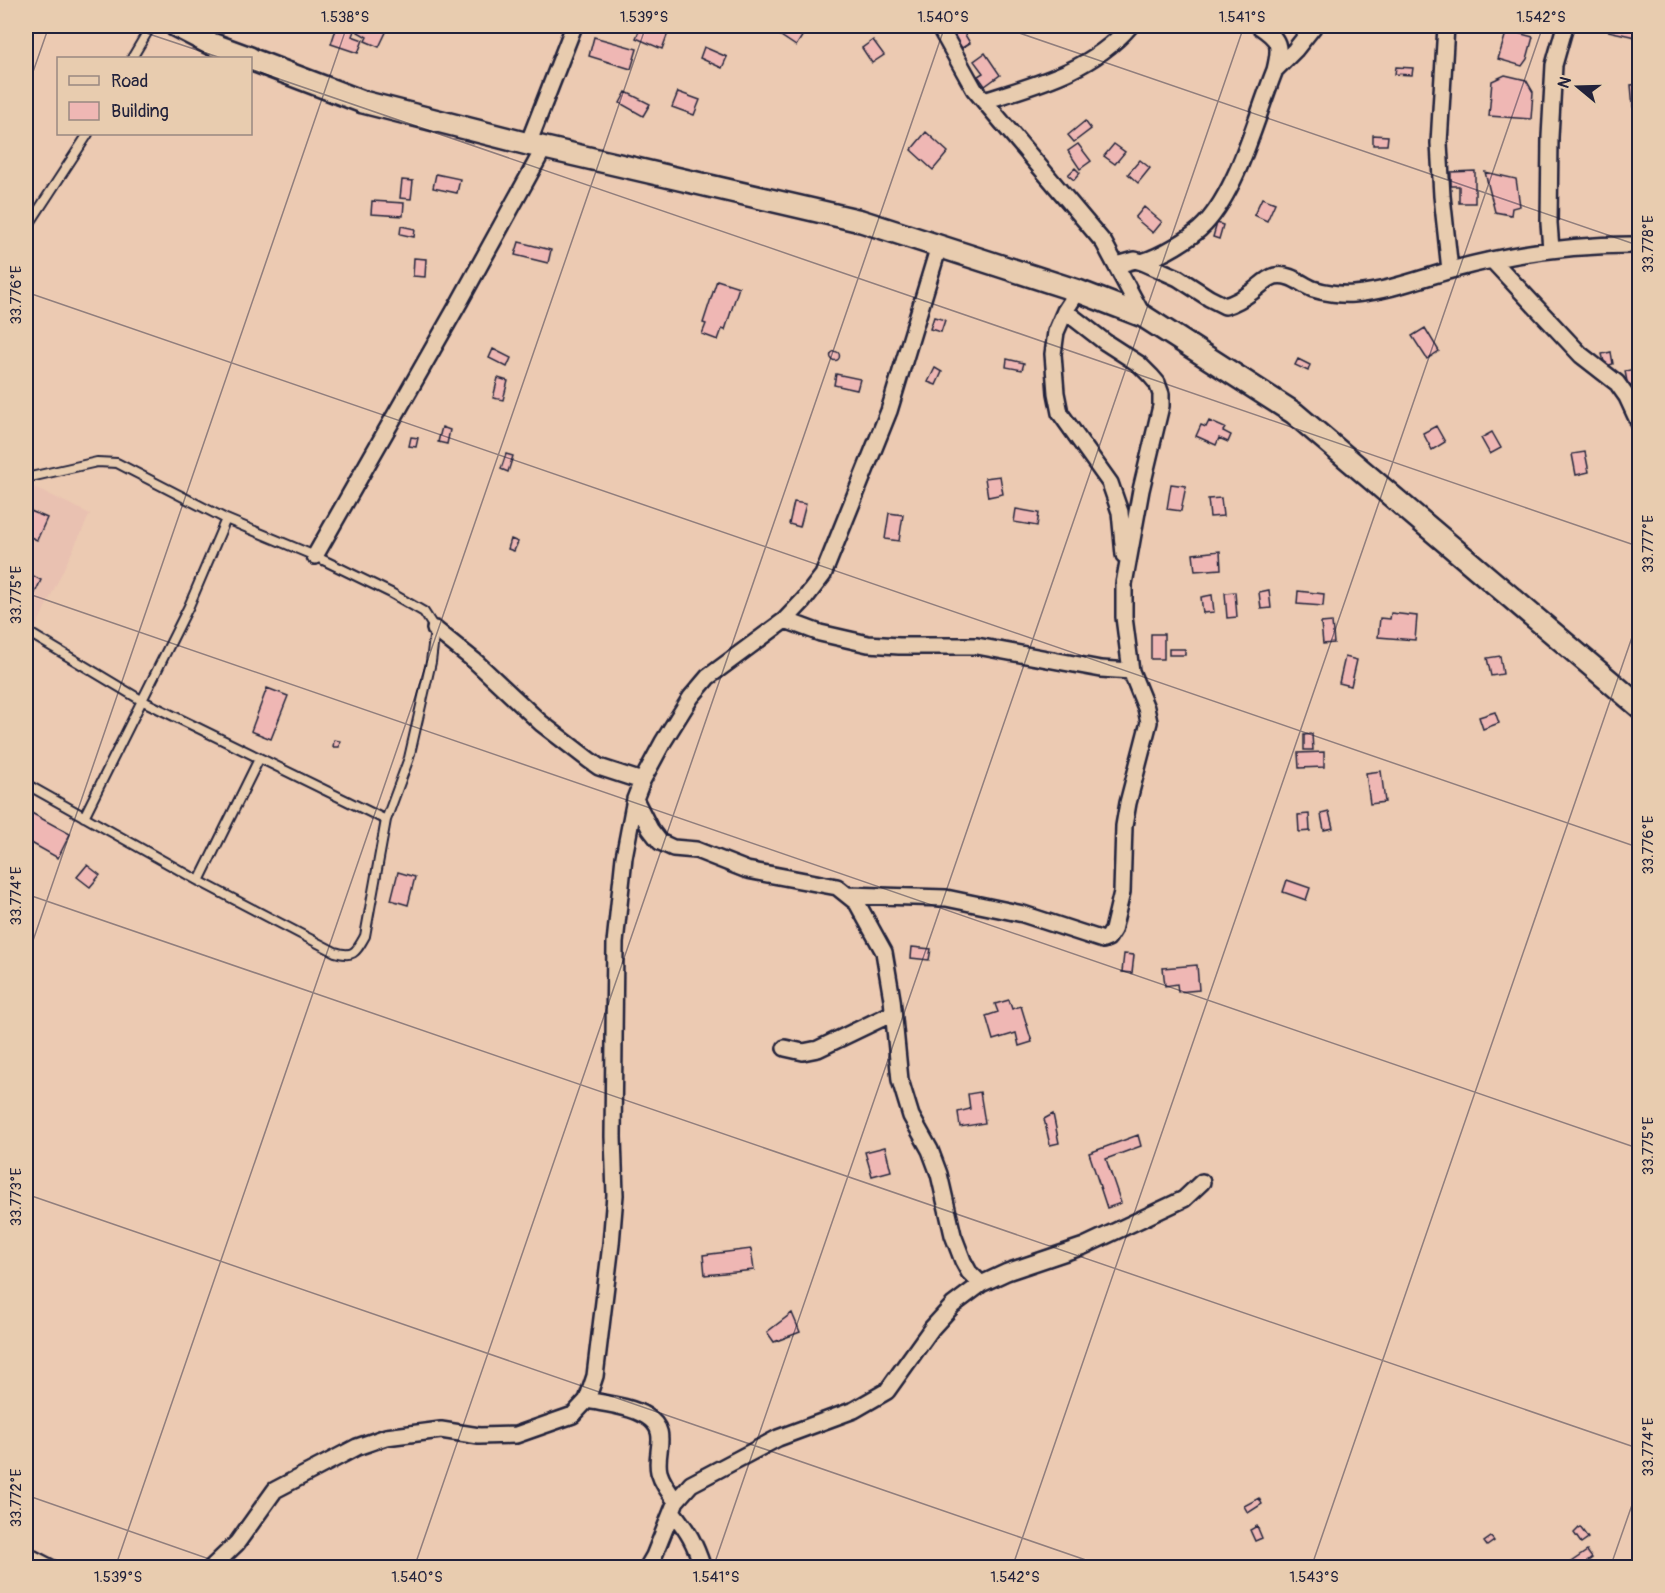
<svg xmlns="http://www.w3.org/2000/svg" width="1665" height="1593" font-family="Pangolin,sans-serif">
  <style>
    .built { fill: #e9c1b1 }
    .building { fill: #efb7b4; stroke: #22223b; stroke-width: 1.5 }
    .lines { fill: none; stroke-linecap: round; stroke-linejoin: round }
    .lane-casing { stroke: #22223b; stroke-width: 12 }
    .street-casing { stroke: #22223b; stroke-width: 20 }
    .secondary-casing { stroke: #22223b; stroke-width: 26 }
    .lane { stroke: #e8ccaf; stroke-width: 8 }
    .street { stroke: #e8ccaf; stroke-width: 15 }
    .secondary { stroke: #e8ccaf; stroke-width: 21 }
    .ticks { fill: none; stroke: #22223b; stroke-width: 1.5; stroke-opacity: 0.45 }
    .neatline { fill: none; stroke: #22223b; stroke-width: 2 }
    .ticks-label { font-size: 15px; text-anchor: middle; fill: #22223b }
  </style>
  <rect width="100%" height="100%" fill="#eccab2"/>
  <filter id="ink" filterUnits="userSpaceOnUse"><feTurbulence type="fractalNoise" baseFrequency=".0167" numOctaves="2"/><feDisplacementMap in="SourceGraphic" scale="12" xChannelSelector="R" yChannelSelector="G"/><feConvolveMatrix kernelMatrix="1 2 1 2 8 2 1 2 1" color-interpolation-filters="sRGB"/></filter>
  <g filter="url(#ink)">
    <!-- built -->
    <path class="built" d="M26,483L90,514L26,648Z"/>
    <!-- building -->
    <path class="building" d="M337,26H356L352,36L363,40L358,53L331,44Z
      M361,26H389L379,47L365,41L367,37L358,32Z
      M641,26H650L668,33L662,49L636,38Z
      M780,26H805L808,27L796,46L775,32Z
      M1609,26H1640V38L1608,31Z
      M961,28L970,43L962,48L952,34Z
      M1507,30L1533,37L1527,59L1522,66L1498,59Z
      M594,37L637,49L631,69L589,56Z
      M873,40L884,55L872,63L862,48Z
      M704,47L727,57L722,68L700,58Z
      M985,53L1000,75L985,86L978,76L983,73L974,61Z
      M1396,67L1413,68L1412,75L1395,74Z
      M1505,75L1526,80L1533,92L1531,119L1489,116L1492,81Z
      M1640,84V107H1633L1631,85Z
      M626,92L650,104L643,116L620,103Z
      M678,92L700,100L694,115L672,107Z
      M1085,121L1091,129L1074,142L1068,135Z
      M926,132L948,152L933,170L911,150Z
      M1373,135L1388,136L1387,145H1373Z
      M1078,144L1091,161L1080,169L1068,151Z
      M1114,144L1125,152L1115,164L1104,156Z
      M1140,160L1150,168L1138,183L1128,174Z
      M1075,168L1080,173L1074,180L1068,175Z
      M1475,171V203H1459V186H1451V172Z
      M1485,172L1516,179L1520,206L1512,208L1511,215L1495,212Z
      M436,174L460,179L457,193L433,188Z
      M402,180L413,181L411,199L400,198Z
      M1262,198L1275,203L1267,221L1254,215Z
      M372,201L404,203L403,216L371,214Z
      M1144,207L1162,222L1153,233L1135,218Z
      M1217,223L1223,225L1219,239L1213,237Z
      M401,226L415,229L414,237L400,234Z
      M519,242L551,250L548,263L515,255Z
      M414,258L426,259L425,277L413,276Z
      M717,280L739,287L725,330L722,329L718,340L702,334L706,324L703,323Z
      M934,317L945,320L941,332L930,329Z
      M1425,328L1439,351L1427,359L1412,336Z
      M493,349L511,358L507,367L489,358Z
      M830.5 356a4.5 4.5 0 1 1 9 0a4.5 4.5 0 1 1-9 0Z
      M1611,352L1613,364L1605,366L1602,354Z
      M1007,359L1024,363L1022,370L1006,367Z
      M1298,359L1310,365L1308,371L1295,365Z
      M935,368L942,372L936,385L928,382Z
      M1640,368V384L1628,387L1625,371Z
      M836,374L860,379L857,390L834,385Z
      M498,378L508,381L503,400L493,398Z
      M1209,421L1225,428L1223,431L1231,435L1228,442L1219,438L1216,445L1196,436L1201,425L1206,427Z
      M1436,426L1445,442L1432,450L1423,433Z
      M442,427L450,430L447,444L438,442Z
      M1492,432L1501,448L1490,454L1481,438Z
      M411,437L418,438L416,447L409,446Z
      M1585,452L1589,472L1576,475L1572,454Z
      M506,454L513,456L508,472L501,469Z
      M1000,476L1003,494L988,497L985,478Z
      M1171,484L1186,486L1181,511L1167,509Z
      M1221,498L1223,516L1210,517L1208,499Z
      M794,502L806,504L800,527L789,524Z
      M26,509L47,518L37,540L26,535Z
      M1016,509L1039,513L1037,526L1014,522Z
      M889,513L903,515L899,541L885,539Z
      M511,539L518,542L514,551L508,549Z
      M1220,551L1221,569L1195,571L1193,554Z
      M26,572L41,580L26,612Z
      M1269,590L1271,608L1261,609L1259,592Z
      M1298,591L1324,594L1323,606L1297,604Z
      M1235,592L1237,617L1227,618L1225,593Z
      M1212,595L1214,612L1203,613L1201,597Z
      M1391,613L1417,616L1415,640L1378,637L1380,618L1390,619Z
      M1332,622L1334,643L1323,644L1321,623Z
      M1151,634H1164V659H1151Z
      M1169,649H1185V655H1169Z
      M1500,656L1503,674L1491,676L1487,658Z
      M1345,657L1357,660L1351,686L1339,683Z
      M267,688L288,696L271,739L251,731Z
      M1495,712L1499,723L1483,729L1479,717Z
      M1312,734L1313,750H1304V735Z
      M334,740L340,741L339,747H333Z
      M1324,752V767L1299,768L1298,753Z
      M1381,771L1385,802L1370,804L1366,773Z
      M26,810L70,834L58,858L26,840Z
      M1329,812L1333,828L1324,830L1321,814Z
      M1309,814L1310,831L1299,832L1298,815Z
      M87,865L100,875L90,887L77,877Z
      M398,872L415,877L408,905L391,900Z
      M1287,880L1310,888L1306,900L1283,892Z
      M912,947L931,949L929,960L911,958Z
      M1124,954L1134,955L1132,973L1122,972Z
      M1197,965L1199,990L1178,992L1177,984L1165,986L1163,968Z
      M1009,1000L1012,1009L1021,1006L1032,1042L1019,1046L1016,1033L993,1040L986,1016L998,1012L995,1004Z
      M980,1092L985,1123L960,1127L958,1112L970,1109L968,1094Z
      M1053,1114L1059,1143L1050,1145L1044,1119Z
      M1138,1135L1141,1146L1106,1159L1121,1203L1107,1208L1089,1153Z
      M885,1147L891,1171L872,1176L865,1152Z
      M751,1249L754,1270L705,1275L703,1255Z
      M792,1313L800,1332L774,1342L767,1332Z
      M1259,1498L1262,1504L1248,1513L1244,1506Z
      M1257,1526L1262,1538L1255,1541L1250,1530Z
      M1580,1527L1588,1538L1581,1543L1574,1533Z
      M1491,1537L1494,1541L1487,1546L1484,1542Z
      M1587,1551L1592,1558L1579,1568H1570L1568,1564Z"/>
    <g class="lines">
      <!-- lane casing -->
      <g class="lane-casing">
        <path id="lane" d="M132,58L151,26
          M26,229L88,134
          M26,478L97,462L117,463L226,519L315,556L391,593L424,612L435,629L431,662L409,758L386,820L365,936C356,952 354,958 335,952L199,881L26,784
          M26,631L141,700L386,820
          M84,817L189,606L226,519
          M199,881L259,759"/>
      </g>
      <!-- street casing -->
      <g class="street-casing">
        <path id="street" d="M939,26L974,89L1104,243L1143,316
          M1446,26L1439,143L1442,196L1450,270
          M1275,70L1295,50L1314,26
          M984,101C1038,84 1091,71 1130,26
          M528,144L574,26
          M1551,249L1549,223L1550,137L1554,65L1565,26
          M1492,260L1581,355L1617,383L1627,397L1640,425
          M1142,262C1161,256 1191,239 1205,224C1239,187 1256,117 1275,70C1281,45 1280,40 1259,26
          M1117,265L1135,260L1142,262L1178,278L1209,298L1225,306C1235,303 1245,297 1253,291C1260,286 1267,278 1275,276C1290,273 1301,284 1313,289C1325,293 1342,295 1354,294C1388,291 1419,279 1451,270C1512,253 1576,244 1640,245
          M1078,291L1065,311L1056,332L1053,354L1056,393L1060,413L1110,483L1120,512L1124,555
          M315,556L460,301L544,148
          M785,620L820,633L868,644L899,646H977L1101,669L1131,671
          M435,629L476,662L541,723L589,760L599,767L642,781
          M635,799L650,829L660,842L673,848L696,850L747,870L837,887L857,903L884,952L892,999L900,1080L911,1116L930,1150L939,1174L953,1235L963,1261L969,1272L981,1284
          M848,895L946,898L1023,914L1103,940L1108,938L1113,930L1122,892L1124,826L1128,803L1149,722L1146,708L1131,671L1124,617V584L1141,490L1161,406V394L1157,383L1151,376L1139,364L1105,342L1065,311
          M785,1048L803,1052L818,1049L893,1013
          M587,1400C606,1404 630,1406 646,1416C671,1431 654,1452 659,1472C662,1483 669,1492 676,1501
          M672,1511C689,1533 694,1541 703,1568
          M26,1555L51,1568
          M211,1568L237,1543L275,1490L357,1447L386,1437L441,1430L479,1436L516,1435L573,1415L587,1400L595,1376L611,1244L615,1195L613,1137L615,943L624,857L635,799L642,781L663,742L691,697L708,677L785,620L803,601L823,575L889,411L939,246
          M647,1568L654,1556L676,1501L691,1484L778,1438L854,1410L887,1391L932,1328L953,1305L981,1284L1007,1272L1084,1246L1184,1199L1202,1182"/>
      </g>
      <!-- secondary casing -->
      <g class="secondary-casing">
        <path id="secondary" d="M176,26L209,43L250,58
          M250,59L363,102L528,144L861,221L1078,291L1143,316L1294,413L1640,707"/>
      </g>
      <!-- lane -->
      <use href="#lane" class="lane"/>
      <!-- street -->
      <use href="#street" class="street"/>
      <!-- secondary -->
      <use href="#secondary" class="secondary"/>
    </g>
  </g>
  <!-- ticks -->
  <path class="ticks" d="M125,26L221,58M999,26L1640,246M250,69L1640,547M26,92L49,26M26,292L1640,848M26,593L1640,1149M26,894L1640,1449M26,961L347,26M26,1194L1109,1568M26,1495L235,1568M115,1568L646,26M414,1568L945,26M713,1568L1244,26M1012,1568L1543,26M1311,1568L1640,614M1610,1568L1640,1482"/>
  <!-- margin -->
  <rect width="1665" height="1593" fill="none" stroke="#e8ccaf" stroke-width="66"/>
  <!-- legend -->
  <rect x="57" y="57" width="195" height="78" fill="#e8ccaf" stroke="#998881" stroke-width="1.5"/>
  <rect x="69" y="76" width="30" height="9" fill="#e8ccaf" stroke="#998881" stroke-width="1.5"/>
  <text x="111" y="87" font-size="18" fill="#22223b">Road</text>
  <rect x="69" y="102" width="30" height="18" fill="#efb7b4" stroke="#998881" stroke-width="1.5"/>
  <text x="111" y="117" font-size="18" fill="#22223b">Building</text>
  <!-- north arrow -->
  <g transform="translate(1578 87) rotate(289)" stroke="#e8ccaf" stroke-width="4.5" paint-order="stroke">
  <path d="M0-4.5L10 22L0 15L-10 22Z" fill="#22223b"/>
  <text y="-9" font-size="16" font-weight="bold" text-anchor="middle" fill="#22223b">N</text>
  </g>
  <rect x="33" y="33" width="1599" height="1527" class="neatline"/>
  <g class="ticks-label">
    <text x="345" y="22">1.538°S</text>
    <text x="644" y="22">1.539°S</text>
    <text x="943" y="22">1.540°S</text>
    <text x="1242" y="22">1.541°S</text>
    <text x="1541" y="22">1.542°S</text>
    <text transform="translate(1648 244) rotate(-90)" y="5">33.778°E</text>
    <text transform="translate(16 295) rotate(-90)" y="5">33.776°E</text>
    <text transform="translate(1648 544) rotate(-90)" y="5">33.777°E</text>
    <text transform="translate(16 595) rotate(-90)" y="5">33.775°E</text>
    <text transform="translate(1648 845) rotate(-90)" y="5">33.776°E</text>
    <text transform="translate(16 896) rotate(-90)" y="5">33.774°E</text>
    <text transform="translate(1648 1146) rotate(-90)" y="5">33.775°E</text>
    <text transform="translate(16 1197) rotate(-90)" y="5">33.773°E</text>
    <text transform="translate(1648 1447) rotate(-90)" y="5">33.774°E</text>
    <text transform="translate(16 1498) rotate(-90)" y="5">33.772°E</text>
    <text x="118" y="1582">1.539°S</text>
    <text x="417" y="1582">1.540°S</text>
    <text x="716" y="1582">1.541°S</text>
    <text x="1015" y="1582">1.542°S</text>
    <text x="1314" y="1582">1.543°S</text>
  </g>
</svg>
